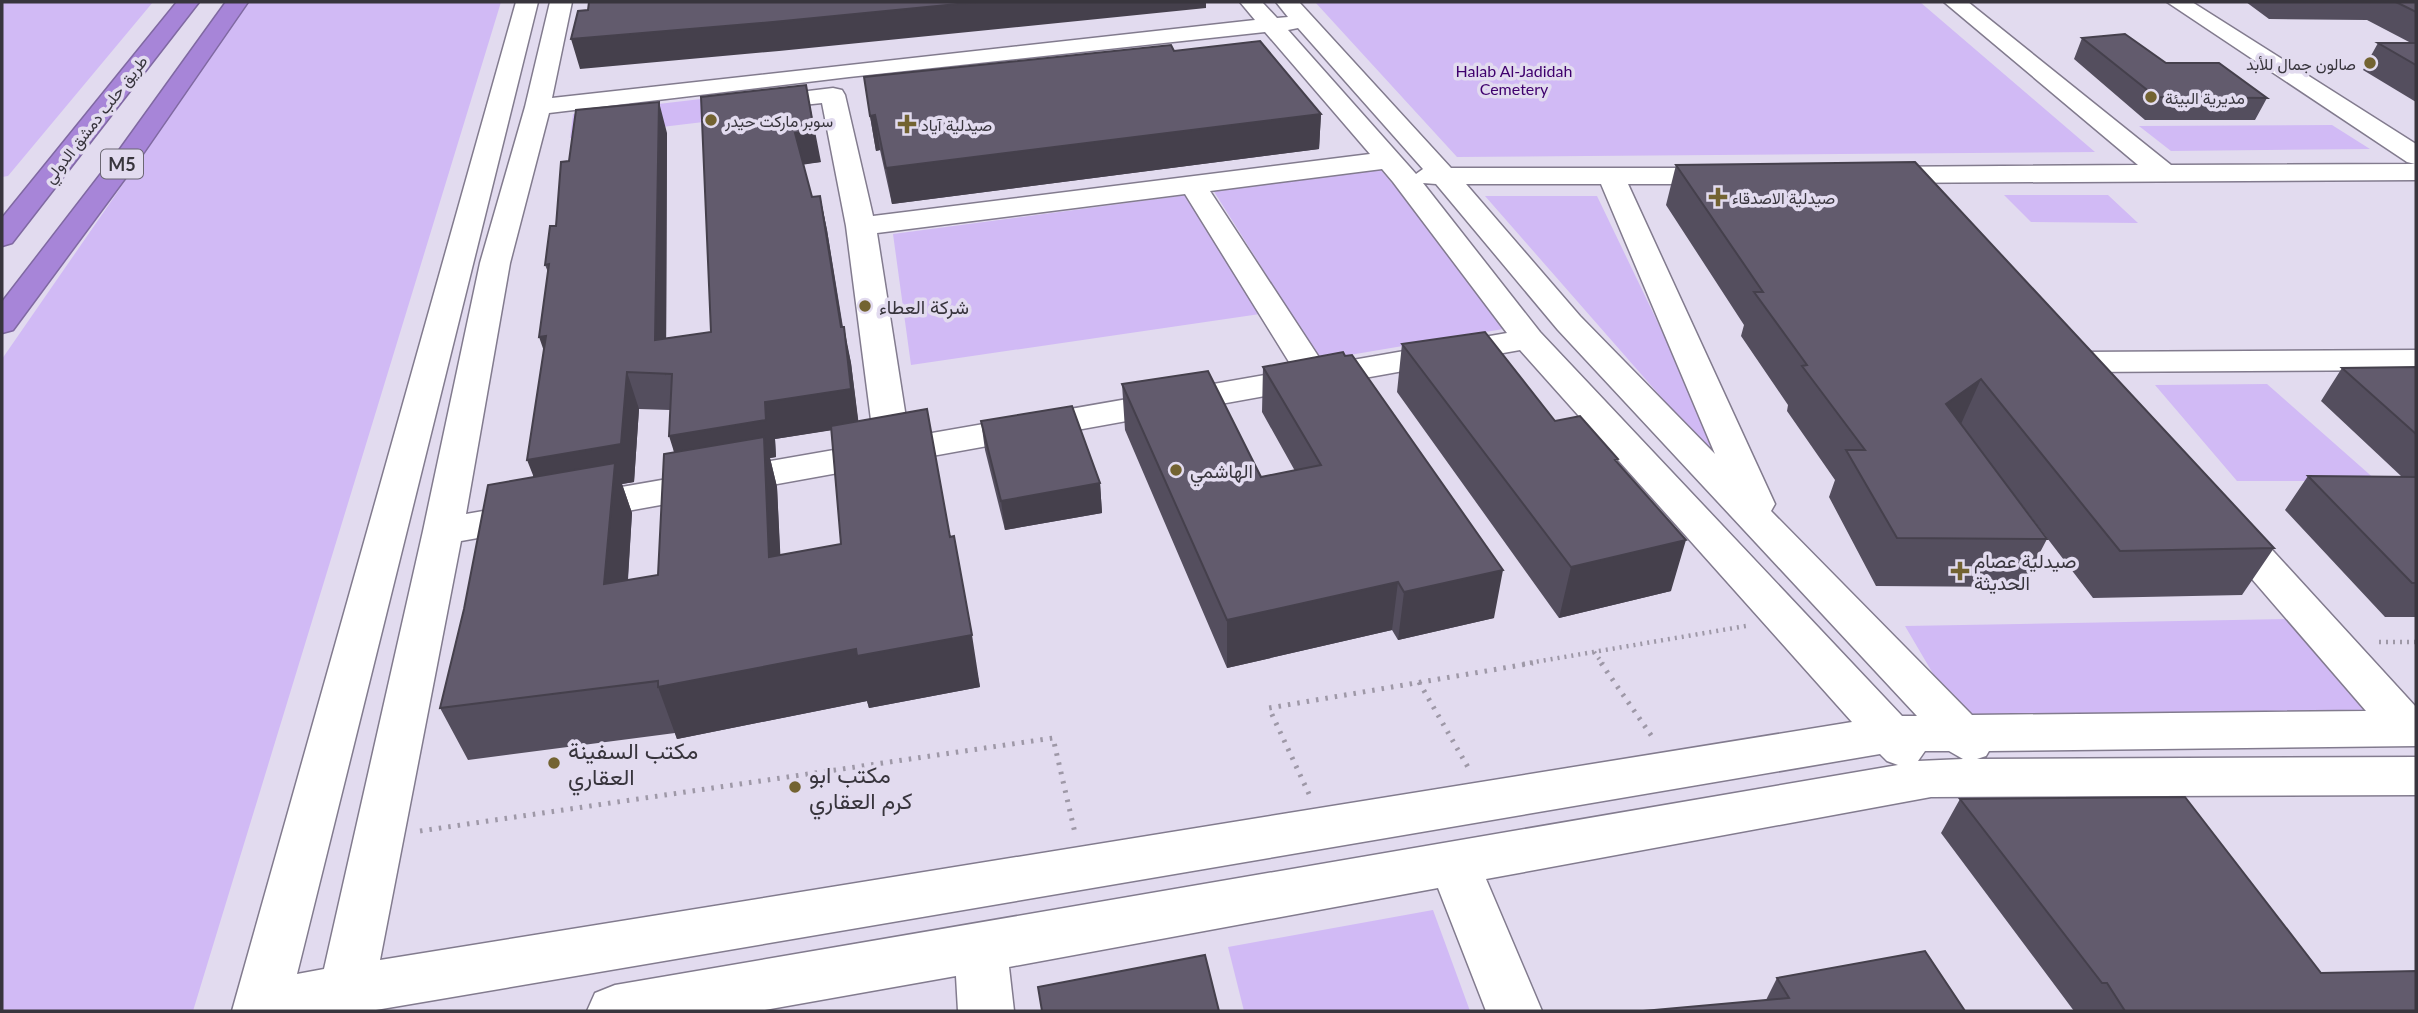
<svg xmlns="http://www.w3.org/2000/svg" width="2418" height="1013" font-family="Lato,Vazirmatn,sans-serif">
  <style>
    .green { fill: #d1baf5 }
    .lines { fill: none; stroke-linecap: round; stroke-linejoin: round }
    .minor-casing { stroke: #827b8e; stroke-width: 3 }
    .highway-casing { stroke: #8069a2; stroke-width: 3 }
    .path-far1 { stroke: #9e98a7; stroke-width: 4.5; stroke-dasharray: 2 5; stroke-linecap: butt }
    .path { stroke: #9e98a7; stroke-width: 5; stroke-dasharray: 2.5 7; stroke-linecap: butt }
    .minor { fill: #fff; fill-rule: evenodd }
    .highway { fill: #a785d8; fill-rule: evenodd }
    .wall { fill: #544e5e; fill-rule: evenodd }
    .shaded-wall { fill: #45404c }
    .building { fill: #625b6d; stroke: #45404c; stroke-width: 2 }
    .poi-dot { fill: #736331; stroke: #e2dbef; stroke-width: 2.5 }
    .labels { text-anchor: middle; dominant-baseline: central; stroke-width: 7; stroke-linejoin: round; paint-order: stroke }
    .far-poi-label { font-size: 16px; fill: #38353d; stroke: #e2dbef; text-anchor: start }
    .far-park-label { font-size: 16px; fill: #3f006d; stroke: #e2dbef }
    .far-street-label { font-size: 16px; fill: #38353d; stroke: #e2dbef }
    .shield { fill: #e2dbef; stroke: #6b6772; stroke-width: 2 }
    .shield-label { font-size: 18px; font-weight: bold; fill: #38353d }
    .poi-label { font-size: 19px; fill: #38353d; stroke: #e2dbef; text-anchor: start }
    .near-poi-label { font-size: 23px; fill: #38353d; stroke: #e2dbef; text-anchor: start }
  </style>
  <rect width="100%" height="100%" fill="#e2dbef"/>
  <!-- green -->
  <path class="green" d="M2,2H153L8,176L2,177Z
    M249,2H501L193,1011H2V359Z
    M1315,2H1920L2095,152L1457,157Z
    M718,97L720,120L570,138L573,114Z
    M2332,125L2370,149L2171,151L2139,126Z
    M1379,168L1515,327L1320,360L1213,190Z
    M1187,195L1260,314L911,365L893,234Z
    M2004,195H2108L2138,223L2031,222Z
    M1485,196H1597L1733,479Z
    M2267,384L2377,481H2237L2155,385Z
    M2286,619L2371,714L1962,723L1905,626Z
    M1433,910L1470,1011H1244L1228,947Z"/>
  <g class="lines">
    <!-- minor casing -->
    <g class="minor-casing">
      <path id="minor" d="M516,2H538L297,974L324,969L423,531L480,263L525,107L550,2H572L552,98L1255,20L1240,2H1262L1277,18L1288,17L1276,2H1299L1451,168H1725L1735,170L1739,176L1735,182L1725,184H1628L1775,504L1771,511L1972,715L2366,711L2214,535L2208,526L2214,517L2228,513L2242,517L2416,707V746L1989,751L1986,756L1977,759L2416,757V795L1931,797L1486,879L1542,1011H1486L1438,888L1009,967L1014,1011H958L956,976L759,1011H587L595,993L615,985L1898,765L1887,761L1880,754L370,1011H232ZM1298,28L1423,169L1416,174L1288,30ZM1265,32L1370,154L873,216L845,95L842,90L833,88L775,95L772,100L775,105L784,107L822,103L846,226L874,443L466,514L510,263L549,113L849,77ZM1382,169L1393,182L1507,333L1324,365L1210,191ZM1423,183L1436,184L1558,330L1917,716H1902L1540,332ZM1466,184H1601L1715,454L1580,316ZM1185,194L1294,370L909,437L877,233ZM1520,350L1852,722L380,960L461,541ZM1925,751H1949L1963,759L1918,761Z
        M1944,2H1968L2171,165L2415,164L2407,162L2167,2H2192L2416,144V180L1876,183L1866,181L1862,175L1866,169L1876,167L2138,165Z
        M2416,350V370L2082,372L2070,369L2065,362L2070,355L2082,352Z"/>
    </g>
    <!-- highway casing -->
    <g class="highway-casing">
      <path id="highway" d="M177,2H199L12,243L2,246V218Z
        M226,2H248L138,161L13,330L2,333V302L120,149Z"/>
    </g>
    <!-- path-far1 -->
    <path class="path-far1" d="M2379,642H2416
      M1594,652L1603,664
      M1523,664L1746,626"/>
    <!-- path -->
    <path class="path" d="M1601,663L1653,738
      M1419,682L1469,769
      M1309,794L1269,708L1533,663
      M420,831L1053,738L1075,833"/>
    <!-- minor -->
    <use href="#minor" class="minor"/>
    <!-- highway -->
    <use href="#highway" class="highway"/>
  </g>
  <!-- wall -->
  <path class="wall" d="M2246,2H2416V102L2363,70L2378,43H2411L2367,20L2269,19Z
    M2082,38L2166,63L2267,98L2255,120H2145L2074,59Z
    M1174,51L1321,114L1319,149L892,204L880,150L876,151L870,116Z
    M701,97L821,162L803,164L812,197L820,196L827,230L843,327L851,363L858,421L950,537L980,687L869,708L867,701L677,739L675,733L468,760L440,708L533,477L544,351L548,272L545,265L556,226L569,161L667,133L666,338L711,332ZM639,409L670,410L674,453L658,575L628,580L632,513L622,484L634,482ZM831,430L841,544L780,555L777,487L770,458L776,457L775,439Z
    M1676,165L2274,548L2242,595L2093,598L1983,454L2047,539L2022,587L1876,586L1829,497L1835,480L1787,411L1788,405L1741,336L1744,325L1666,205Z
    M1402,344L1555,421L1617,463L1671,591L1559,618L1397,392Z
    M1263,367L1494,618L1398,640L1392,630L1227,668L1125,430L1122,384L1261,477L1295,471L1262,412Z
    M2416,367V617H2385L2285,510L2308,476H2401L2321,401L2342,368Z
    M981,421L1100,483L1102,513L1005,530L985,450Z
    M1960,799L2321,973L2416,1011H2074L1941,833Z
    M1777,978L1965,1011L1766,1000Z"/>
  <!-- shaded-wall -->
  <path class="shaded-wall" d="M978,2H1206V8L779,51L580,69L571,39Z
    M806,85L821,162L801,165L795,133Z
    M659,102L667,133L666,376L655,340Z
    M1321,114L1319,149L892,204L886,168Z
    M875,115L880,150L876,151L870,116Z
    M820,196L827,230L846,349L844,327L851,363L859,426L775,439L776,457L770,458L777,487L783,608L681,474L669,436L765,402Z
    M546,336L552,374L539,337Z
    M627,372L639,409L634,482L622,484L632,513L624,636L542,498L527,460Z
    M1981,379L1961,424L1946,404Z
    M1100,483L1102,513L1005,530L1001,501Z
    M1686,540L1671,591L1559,618L1571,567Z
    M1503,570L1494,618L1398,640L1404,592Z
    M1398,582L1392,630L1227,668V620Z
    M972,635L980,687L869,708L867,701L677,739L658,687L856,649Z"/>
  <!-- building -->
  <path class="building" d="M589,2H978L773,22L571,39L578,11L588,10Z
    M2396,2H2416V12Z
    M2125,34L2166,63H2219L2267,98L2156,97L2082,38Z
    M1260,41L1321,114L886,168L875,115L870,116L864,77L1171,45L1174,51Z
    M2378,43H2416V65Z
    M806,85L814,130L795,133L812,197L820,196L841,327H844L851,389L765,402L766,420L669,436L672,374L627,372L621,444L527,460L546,336L539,337L549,264L545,265L550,226H556L561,162L569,161L576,110L659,102L655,340L711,332L701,97Z
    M1915,162L2274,548L2120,551L1981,379L1946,404L2047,539L1897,538L1846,450H1865L1802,366L1807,365L1754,292H1763L1676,165Z
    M1485,332L1555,421L1580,416L1618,459L1615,460L1686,540L1571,567L1402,344Z
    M1343,352L1345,356L1352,355L1503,570L1404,592L1398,582L1227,620L1122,384L1208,371L1261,477L1321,465L1263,367Z
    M2416,367V434L2342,368Z
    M1072,406L1100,483L1001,501L981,421Z
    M927,409L950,537L954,536L972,635L857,656L856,649L658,687V681L440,708L464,609L488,485L615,463L604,584L658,575L664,454L764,437L769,557L841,544L831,426Z
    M2308,476L2416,477V583H2412Z
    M2185,797L2321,973L2416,971V1011H2125L2107,983H2102L1960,799Z
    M1925,951L1965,1011H1643L1789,998L1777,978Z
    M1205,955L1219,1011H1042L1038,987Z"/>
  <!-- markers -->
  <g class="poi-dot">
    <circle cx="2370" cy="63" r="7"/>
    <circle cx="2151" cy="97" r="7"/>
    <circle cx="711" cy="120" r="7"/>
    <path d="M903.5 113.5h7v7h7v7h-7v7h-7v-7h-7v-7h7z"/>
    <path d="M1714.5 186.5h7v7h7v7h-7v7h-7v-7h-7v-7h7z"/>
    <circle cx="865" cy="306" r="7"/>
    <circle cx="1176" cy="470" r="7"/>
    <path d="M1956.5 560.5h7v7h7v7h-7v7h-7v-7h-7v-7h7z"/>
    <circle cx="554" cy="763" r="7"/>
    <circle cx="795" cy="787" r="7"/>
  </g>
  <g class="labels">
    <!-- far-poi labels -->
    <g class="far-poi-label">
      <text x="2356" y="63" text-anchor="end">صالون جمال للأبد</text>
      <text x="2165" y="97">مديرية البيئة</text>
      <text x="725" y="120">سوبر ماركت حيدر</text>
      <text x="921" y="124">صيدلية آياد</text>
      <text x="1732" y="197">صيدلية الاصدقاء</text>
    </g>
    <!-- far-park labels -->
    <g class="far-park-label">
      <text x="1514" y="70">Halab Al-Jadidah<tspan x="1514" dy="18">Cemetery</tspan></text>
    </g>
    <!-- far-street labels -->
    <g class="far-street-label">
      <text transform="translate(95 119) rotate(-52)">طريق حلب دمشق الدولي</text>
    </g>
    <!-- shield labels -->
    <rect class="shield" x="101" y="149.5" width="42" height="29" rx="5"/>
    <g class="shield-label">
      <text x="122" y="164">M5</text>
    </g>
    <!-- poi labels -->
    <g class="poi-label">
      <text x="879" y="306">شركة العطاء</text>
      <text x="1190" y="470">الهاشمي</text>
      <text x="1974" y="560">صيدلية عصام<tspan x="1974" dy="22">الحديثة</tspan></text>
    </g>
    <!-- near-poi labels -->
    <g class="near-poi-label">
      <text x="568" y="750">مكتب السفينة<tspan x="568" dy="26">العقاري</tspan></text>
      <text x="809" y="774">مكتب ابو<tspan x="809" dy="26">كرم العقاري</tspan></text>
    </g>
  </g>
  <!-- border -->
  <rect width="2418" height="1013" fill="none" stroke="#38353d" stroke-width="7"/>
</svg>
